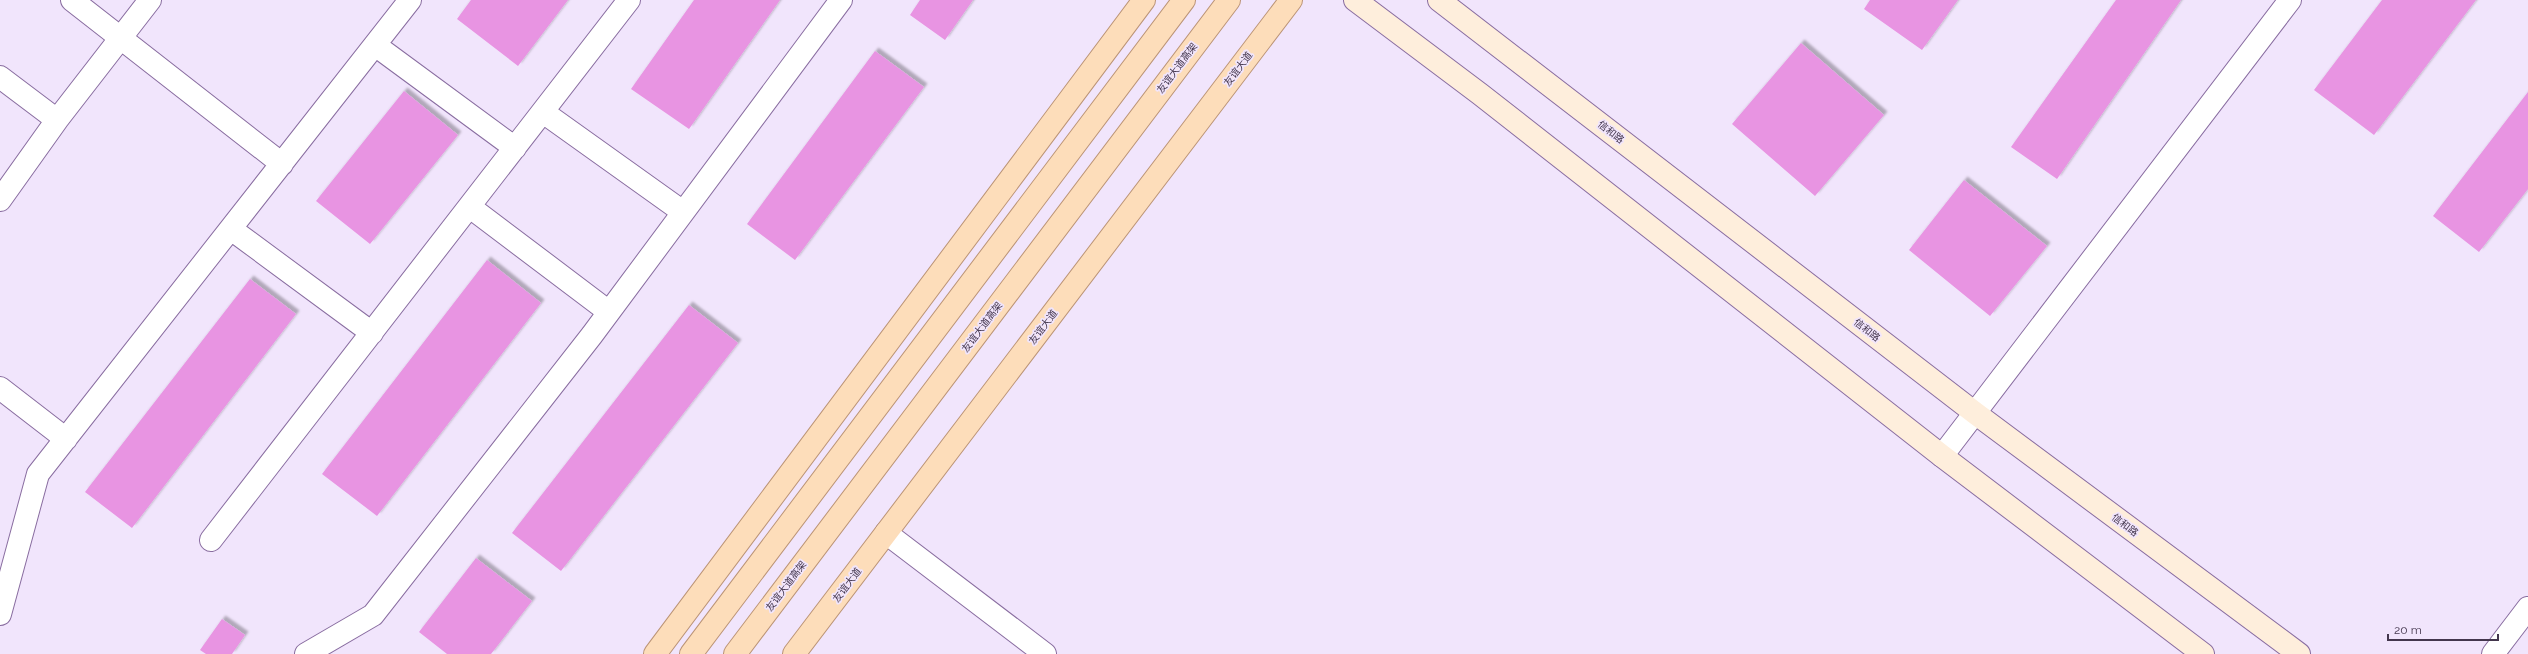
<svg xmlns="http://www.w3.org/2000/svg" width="2528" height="654" font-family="Raleway,'Noto Sans SC',sans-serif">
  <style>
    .building { fill: #e894e2; filter: url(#shadow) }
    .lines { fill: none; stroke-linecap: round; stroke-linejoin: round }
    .minor-casing { stroke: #896da0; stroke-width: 24 }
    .secondary-casing { stroke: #896da0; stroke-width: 24 }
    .primary-casing { stroke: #bb9476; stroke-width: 24 }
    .minor { stroke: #fff; stroke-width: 22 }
    .secondary { stroke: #feeedc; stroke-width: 22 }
    .primary { stroke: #fdddba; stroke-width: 22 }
    .labels { text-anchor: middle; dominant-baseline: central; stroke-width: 3.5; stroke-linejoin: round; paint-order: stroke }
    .street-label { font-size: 10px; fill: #43364d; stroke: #f1e5fc }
  </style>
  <defs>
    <filter id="shadow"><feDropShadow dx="3.5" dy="-3.5" stdDeviation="1" flood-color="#0004"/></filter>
  </defs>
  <rect width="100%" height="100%" fill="#f1e5fc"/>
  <!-- building -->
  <path class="building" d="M471,0H568L518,66L457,19Z
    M694,0H780L689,129L631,89Z
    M920,0H973L945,40L910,15Z
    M1870,0H1958L1922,50L1864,9Z
    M2116,0H2181L2057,179L2011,147Z
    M2382,0H2476L2374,135L2314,90Z
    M1801,43L1884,115L1815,196L1732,124Z
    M875,51L924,87L795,260L747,224Z
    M404,91L458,135L370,244L316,201Z
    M2528,92V189L2479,252L2433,216Z
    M1964,180L2047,246L1990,316L1909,250Z
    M487,260L541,303L377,516L322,474Z
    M250,279L296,314L132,528L85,492Z
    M689,305L738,343L561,571L512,533Z
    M476,558L532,601L491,654H447L419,632Z
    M222,619L245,635L232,654H206L200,650Z"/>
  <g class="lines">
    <!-- minor casing -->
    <g class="minor-casing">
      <path id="minor" d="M72,0L282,164
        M375,45L515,148
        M0,77L57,120
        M543,112L683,212
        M0,200L57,120L150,0
        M470,207L609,312
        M231,229L372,333
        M0,388L66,439
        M1942,456L2290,0
        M886,533L1045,654
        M211,540L629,0
        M0,614L38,474L410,0
        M306,654L373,615L592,335L841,0
        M2493,654L2528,608"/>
    </g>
    <!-- secondary casing -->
    <g class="secondary-casing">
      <path id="secondary" d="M1355,0L1480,94L1942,456L2203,654
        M1439,0L1975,413L2299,654"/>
    </g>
    <!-- primary casing -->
    <g class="primary-casing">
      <path id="primary" d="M655,654L1144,0
        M691,654L1184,0
        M735,654L1229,0
        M794,654L1291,0"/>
    </g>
    <!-- minor -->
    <use href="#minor" class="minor"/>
    <!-- secondary -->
    <use href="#secondary" class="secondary"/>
    <!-- primary -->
    <use href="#primary" class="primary"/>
  </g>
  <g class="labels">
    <!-- street labels -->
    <g class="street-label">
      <text transform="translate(1177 68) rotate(-53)">友谊大道高架</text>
      <text transform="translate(1238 69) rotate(-53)">友谊大道</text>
      <text transform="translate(1611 132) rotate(38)">信和路</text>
      <text transform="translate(982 327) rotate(-53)">友谊大道高架</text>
      <text transform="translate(1043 327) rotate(-53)">友谊大道</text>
      <text transform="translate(1867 330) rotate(38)">信和路</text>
      <text transform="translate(2125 525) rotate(37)">信和路</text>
      <text transform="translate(847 585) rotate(-53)">友谊大道</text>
      <text transform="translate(786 586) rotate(-53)">友谊大道高架</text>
    </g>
  </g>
  <!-- scale -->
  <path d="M2388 634v6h110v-6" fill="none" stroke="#43364d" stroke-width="2"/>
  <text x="2394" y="634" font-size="12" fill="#43364d" stroke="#f1e5fc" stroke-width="3" paint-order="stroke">20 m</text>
</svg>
